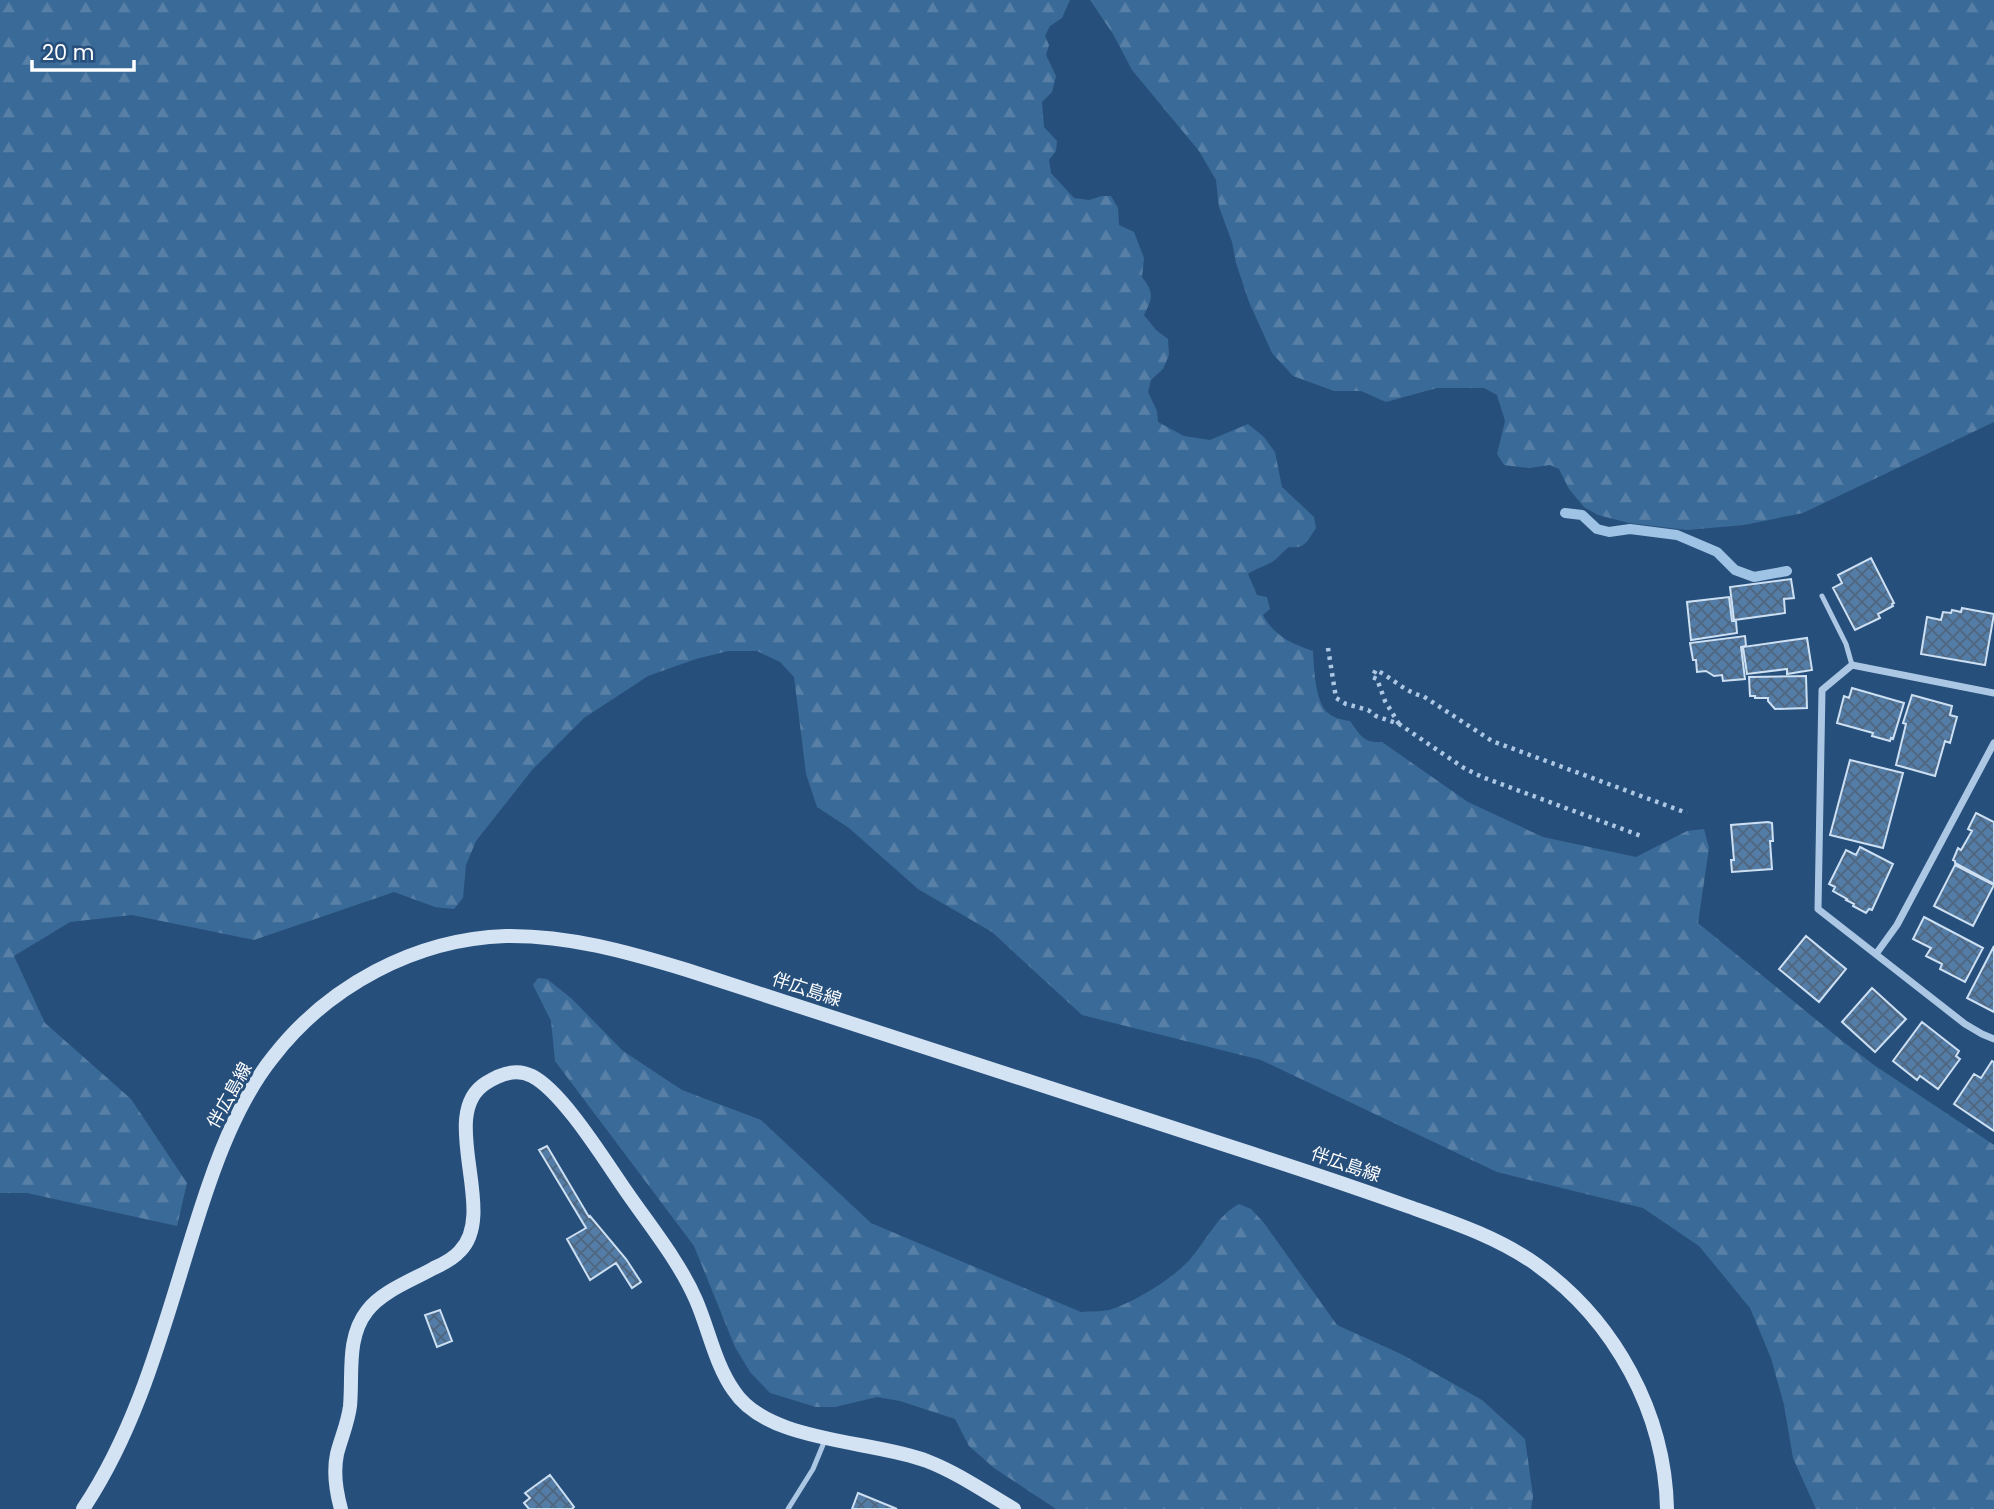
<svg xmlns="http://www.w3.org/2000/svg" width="1994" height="1509" font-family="Poppins,'Noto Sans JP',sans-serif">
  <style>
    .forest { fill: url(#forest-firs) }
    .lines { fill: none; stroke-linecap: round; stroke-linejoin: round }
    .stream { stroke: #9fc3e4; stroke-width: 10 }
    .building { fill: url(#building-cross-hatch); stroke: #cde0f3; stroke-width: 2 }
    .path { stroke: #abc7e4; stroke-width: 4.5; stroke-dasharray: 3.5 5; stroke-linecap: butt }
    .lane { stroke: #abc7e4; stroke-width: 5 }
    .street { stroke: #abc7e4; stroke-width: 7 }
    .secondary { stroke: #d3e3f4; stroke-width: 14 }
    .labels { text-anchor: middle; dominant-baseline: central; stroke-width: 6; stroke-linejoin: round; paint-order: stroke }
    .street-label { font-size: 18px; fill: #fff; stroke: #274f7b }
  </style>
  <defs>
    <pattern id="forest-firs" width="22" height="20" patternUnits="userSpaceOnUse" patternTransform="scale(1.75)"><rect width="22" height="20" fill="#3a6a98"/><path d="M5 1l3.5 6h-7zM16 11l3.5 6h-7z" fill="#5880a7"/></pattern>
    <pattern id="building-cross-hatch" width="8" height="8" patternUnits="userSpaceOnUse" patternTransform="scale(1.75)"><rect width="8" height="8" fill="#537ca6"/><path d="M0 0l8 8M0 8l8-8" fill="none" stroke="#50667e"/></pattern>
  </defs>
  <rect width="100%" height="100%" fill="#274f7b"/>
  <!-- forest -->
  <path class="forest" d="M0,0H1070L1062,18L1050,26L1045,36L1049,45L1046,55L1056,76L1052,92L1042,102L1044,127L1057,141L1056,151L1049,160L1051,173L1074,198L1089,200L1102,196H1111L1118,208L1119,225L1134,232L1144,258L1142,277C1154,293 1153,297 1144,315L1156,330L1168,339L1169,355L1163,369L1151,380L1148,392L1157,411L1158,422L1184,436L1210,440L1248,424L1264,437L1275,452L1282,487L1314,517L1316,528C1307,541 1306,549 1289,547C1282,552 1277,560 1270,563C1262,567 1255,569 1248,574L1257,595L1267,597L1270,609L1263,615C1274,636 1291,643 1313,651C1314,668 1315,702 1328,713C1334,718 1342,720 1350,721C1361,736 1363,743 1382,742L1468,802L1543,837L1636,857L1687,831L1704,829L1709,848L1698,923L1841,1040L1874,1065L1994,1145V1509H1816L1793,1458L1784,1405L1771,1358L1750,1308L1699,1246L1643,1208L1497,1172L1261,1060L1082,1015L992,932L918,889L849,828L817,807L806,774L794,677L780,662L757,651H728L696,659L648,676L584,718L532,770L476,841L466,865L463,898L454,909L435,907L394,892L254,940L132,915L70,922L14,956L45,1023L131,1099L187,1183L177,1226L27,1193H0Z
    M1090,0H1994V422L1803,513L1744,525L1687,530L1629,523L1598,515L1584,507L1569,489L1559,469L1550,465L1529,468L1504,465L1497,454L1505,421L1497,395L1484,388H1437L1386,402L1361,391H1334L1293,376L1272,353L1249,302L1236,263L1232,242L1219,207L1216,180L1199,151L1132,70L1113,34Z
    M538,978L547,979L571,998L623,1051L682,1090L761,1120L871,1223L1081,1312C1090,1311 1100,1312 1109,1310C1133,1303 1176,1277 1192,1257C1207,1239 1218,1215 1239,1204L1251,1209L1264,1223L1337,1325L1401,1354L1482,1400L1525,1439L1533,1496L1531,1509H1056L994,1468L969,1446L955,1419L900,1401L877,1397L835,1407H816L770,1393L750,1372L735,1347L694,1246L555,1061L551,1021L533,985Z"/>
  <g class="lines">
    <!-- stream -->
    <path class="stream" d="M1565,513L1582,515L1597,529L1609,532L1630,529L1677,535L1717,552L1735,570L1754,577L1787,571"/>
  </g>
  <!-- building -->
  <path class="building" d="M1871,558L1894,603L1892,604L1893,606L1878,614L1880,618L1855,630L1833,588L1842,583L1838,575Z
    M1791,579L1794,598L1784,599L1785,613L1734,620L1730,587Z
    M1729,597L1732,621H1736L1737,633L1691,640L1687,602Z
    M1962,608L1994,614L1985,665L1921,654L1927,617L1941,620L1943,612L1951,613L1952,610L1961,612Z
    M1745,636L1746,646L1741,647L1745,679L1723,681L1722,675L1714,676L1706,671L1697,672L1696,660H1693L1690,643Z
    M1807,638L1812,670L1787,674V669L1747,674L1743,647Z
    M1806,676L1807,708L1775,709L1768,701V698H1755V696H1750L1749,677Z
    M1852,688L1904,703L1893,739L1891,738L1890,741L1872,736L1873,733L1837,723L1844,696L1849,698Z
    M1912,695L1952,706L1950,715L1957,717L1950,743L1945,741L1935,776L1896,765L1906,724L1903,723Z
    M1850,760L1903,773L1883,848L1830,835Z
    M1976,813L1994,822V884L1955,863V861L1953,860L1958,848L1961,850L1972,831L1968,829Z
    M1768,822L1772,823L1773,841H1770L1772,869L1732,872L1731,860H1734L1731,825Z
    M1860,847L1893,864L1872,910L1869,909L1866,913L1853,906L1854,904L1846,900L1847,899L1833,891L1835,887L1829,884L1846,850L1856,855Z
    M1955,865L1994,885L1973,926L1934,906Z
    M1924,917L1983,948L1965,982L1940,969L1942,964L1926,956L1931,948L1913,939Z
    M1806,936L1846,969L1819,1002L1779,969Z
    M1994,946V1012L1967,998Z
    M1872,988L1906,1019L1875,1052L1842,1022Z
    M1922,1022L1959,1051L1956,1056L1960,1059L1938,1089L1920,1076L1917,1080L1893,1061Z
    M1992,1061L1994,1062V1131L1954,1104L1974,1074L1981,1078Z
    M547,1146L589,1217L590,1216L626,1259L641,1282L632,1288L616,1263L590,1280L567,1239L586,1228L539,1150Z
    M440,1310L452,1341L437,1347L425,1315Z
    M550,1475L574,1507L572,1509H529L524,1503L530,1498L525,1493Z
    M858,1493L897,1509H852Z"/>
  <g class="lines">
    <!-- path -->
    <path class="path" d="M1328,648L1336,698L1346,704L1368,710L1376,716L1399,724L1464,768L1482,777L1644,837
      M1399,724L1385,701L1377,679L1372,677L1376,670C1391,677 1406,693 1423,696L1492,741L1687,813"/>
    <!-- lane -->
    <path class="lane" d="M1822,596L1846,644L1852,665
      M788,1509L813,1469L825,1440"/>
    <!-- street -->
    <path class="street" d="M1994,693L1852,665L1822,690L1818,909L1965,1024L1982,1034L1994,1039
      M1876,954L1897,925L1994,743"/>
    <!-- secondary -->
    <path class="secondary" d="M83,1509C148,1412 171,1293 209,1184C224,1140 244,1093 273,1057C328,986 415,939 506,936C568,935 628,952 687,970C870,1030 1054,1089 1238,1149C1294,1167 1351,1186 1407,1206C1452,1222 1498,1237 1537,1265C1615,1321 1665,1413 1667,1509
      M341,1509C336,1491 333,1473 337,1454C341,1438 348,1423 350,1406C353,1374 346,1338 367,1311C382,1291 413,1280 434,1268C443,1264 453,1259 460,1251C499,1212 436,1114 486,1083C500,1074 517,1068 532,1076C563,1092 605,1161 626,1191C650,1226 679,1261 696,1300C709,1330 715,1364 734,1391C768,1443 873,1440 927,1461C958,1473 985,1492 1014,1509"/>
  </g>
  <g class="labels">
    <!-- street labels -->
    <g class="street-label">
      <text transform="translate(807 989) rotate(18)">伴広島線</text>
      <text transform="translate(229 1095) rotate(-61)">伴広島線</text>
      <text transform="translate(1346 1164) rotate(19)">伴広島線</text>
    </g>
  </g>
  <!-- scale -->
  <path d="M32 60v10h102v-10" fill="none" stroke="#ffffff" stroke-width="3.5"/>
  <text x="42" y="60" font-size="21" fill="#ffffff" stroke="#274f7b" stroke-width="5" paint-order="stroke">20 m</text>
</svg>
